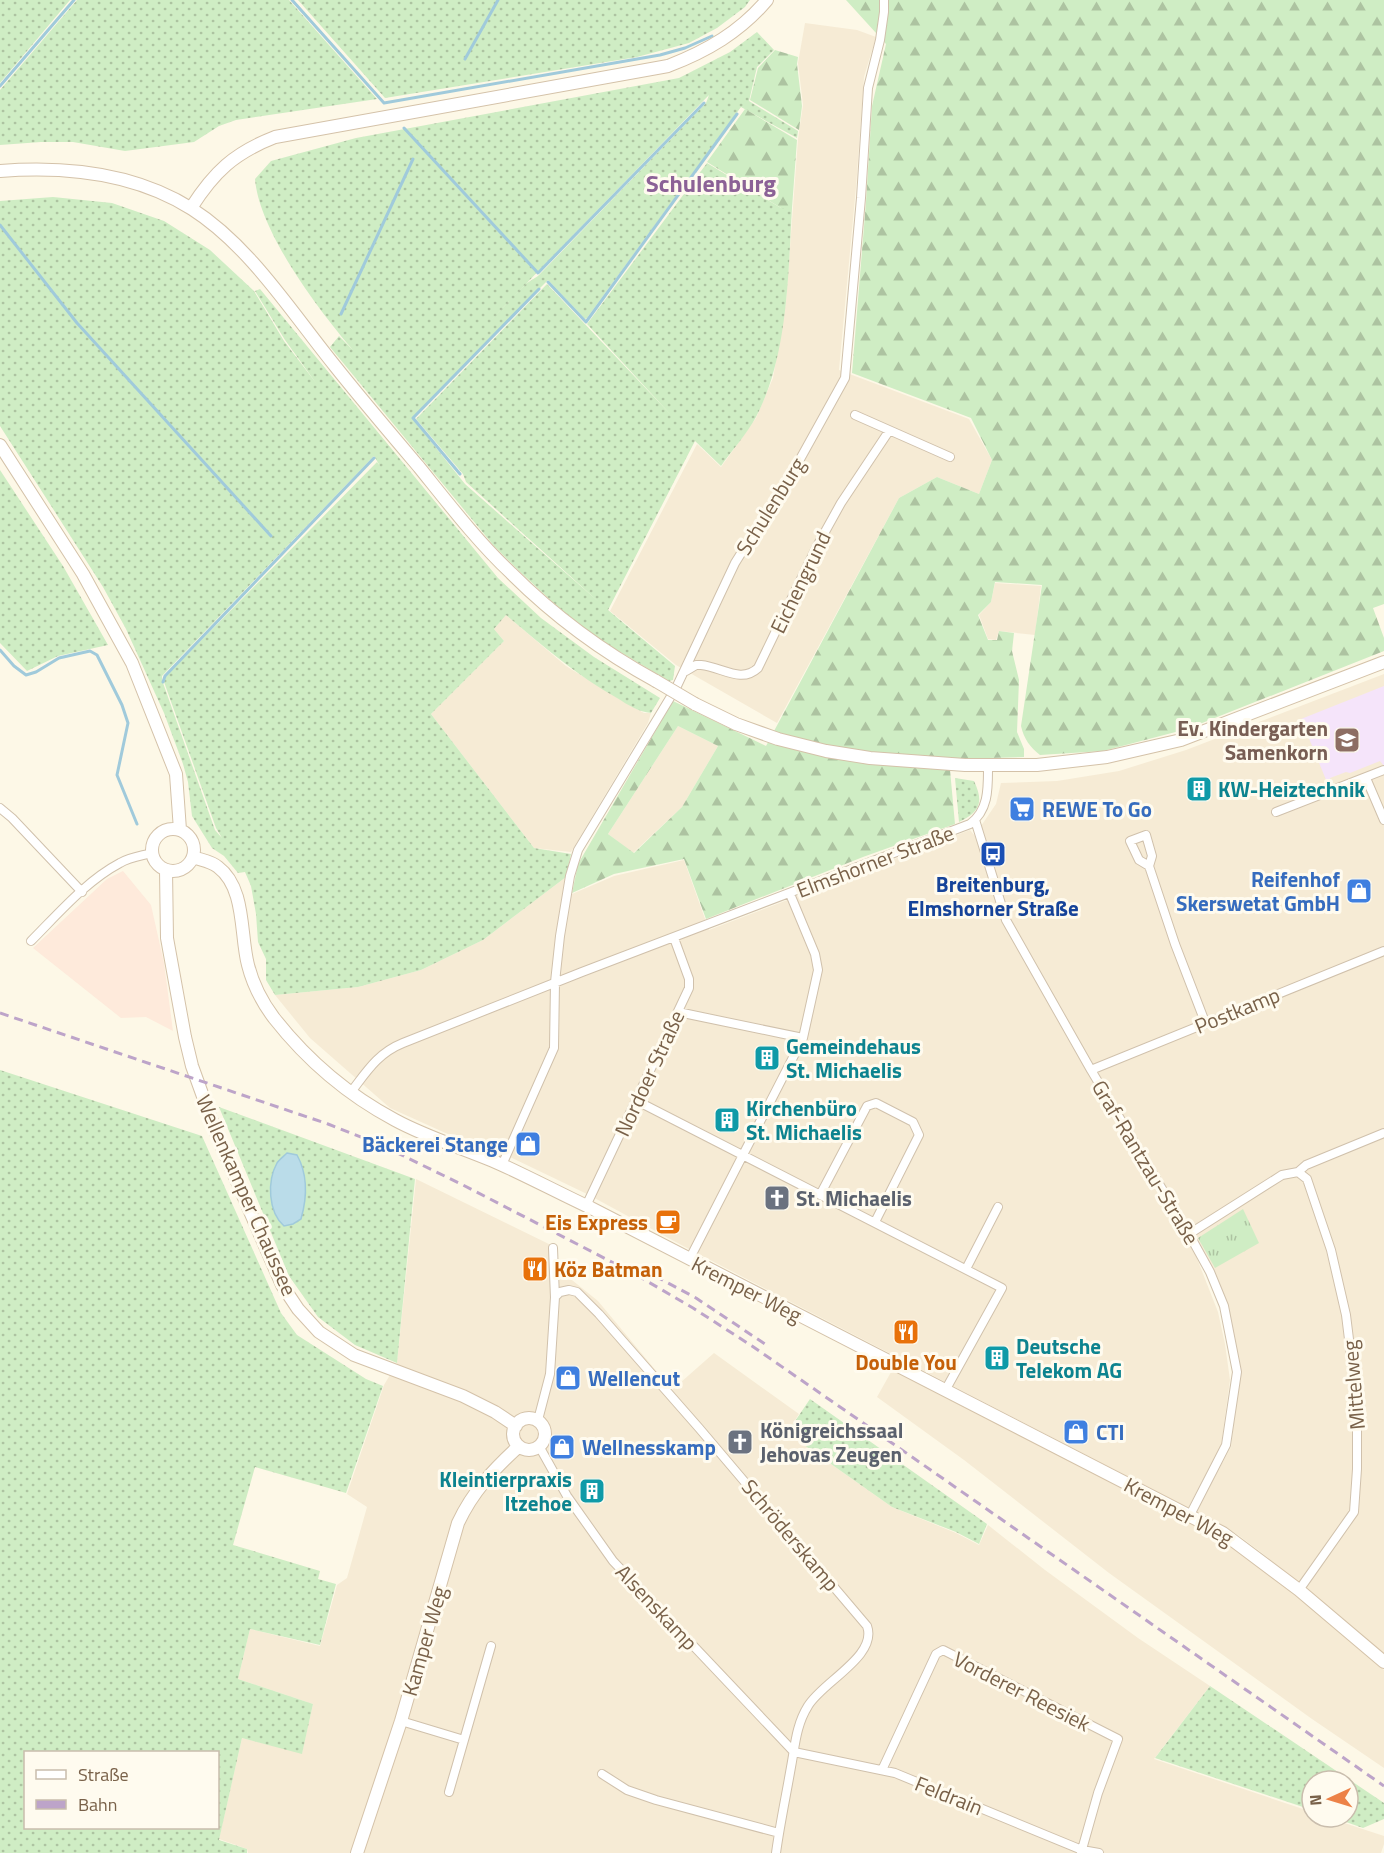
<svg xmlns="http://www.w3.org/2000/svg" width="1384" height="1853" font-family="'Titillium Web',sans-serif">
  <style>
    .residential { fill: #f6ebd5 }
    .commercial { fill: #feeadb }
    .education { fill: #f5e4fa }
    .grass { fill: url(#grass-dots); fill-rule: evenodd }
    .forest { fill: url(#forest-firs); fill-rule: evenodd }
    .park { fill: url(#park-tufts) }
    .water { fill: #badce9; stroke: #a0cadb; stroke-width: 1.5 }
    .lines { fill: none; stroke-linecap: round; stroke-linejoin: round }
    .stream { stroke: #a0cadb; stroke-width: 3 }
    .street-casing { stroke: #d0c1ac; stroke-width: 10 }
    .secondary-casing { stroke: #d4c2a9; stroke-width: 14 }
    .street { stroke: #fff; stroke-width: 8 }
    .secondary { stroke: #fff; stroke-width: 12 }
    .rail { stroke: #bda4c9; stroke-width: 3; stroke-dasharray: 9 6; stroke-linecap: butt }
    .secondary-bridge-casing { stroke: #d4c2a9; stroke-width: 14; stroke-linecap: butt }
    .secondary-bridge { stroke: #fff; stroke-width: 12 }
    .labels { text-anchor: middle; dominant-baseline: central; stroke-width: 6; stroke-linejoin: round; paint-order: stroke }
    .street-label { font-size: 21px; fill: #796149; stroke: #fffbef }
    .education-label { font-size: 21px; font-weight: bold; fill: #785e54; stroke: #fffbef; text-anchor: end }
    .culture-label { font-size: 21px; font-weight: bold; fill: #0d838f; stroke: #fffbef; text-anchor: start }
    .shop-label { font-size: 21px; font-weight: bold; fill: #366cbe; stroke: #fffbef; text-anchor: start }
    .transit-label { font-size: 21px; font-weight: bold; fill: #164399; stroke: #fffbef }
    .worship-label { font-size: 21px; font-weight: bold; fill: #5b616d; stroke: #fffbef; text-anchor: start }
    .food-label { font-size: 21px; font-weight: bold; fill: #c56008; stroke: #fffbef; text-anchor: end }
    .quarter-label { font-size: 24px; font-weight: bold; fill: #8b6196; stroke: #fffbef }
  </style>
  <defs>
    <pattern id="grass-dots" width="8" height="8" patternUnits="userSpaceOnUse" patternTransform="scale(1.5)"><rect width="8" height="8" fill="#cfedc4"/><path d="M2 2h.1M6 6h.1" fill="none" stroke="#adc3a1" stroke-width="1.8" stroke-linecap="round"/></pattern>
    <pattern id="forest-firs" width="22" height="20" patternUnits="userSpaceOnUse" patternTransform="scale(1.5)"><rect width="22" height="20" fill="#cfedc4"/><path d="M5 1l3.5 6h-7zM16 11l3.5 6h-7z" fill="#adc3a1"/></pattern>
    <pattern id="park-tufts" width="24" height="20" patternUnits="userSpaceOnUse" patternTransform="scale(1.5)"><rect width="24" height="20" fill="#cfedc4"/><path d="M3 7l-1-3M5 7V3M7 7l1-3M15 17l-1-3M17 17v-4M19 17l1-3" fill="none" stroke="#adc3a1"/></pattern>
  </defs>
  <rect width="100%" height="100%" fill="#fdf8e7"/>
  <!-- residential -->
  <path class="residential" d="M805,23L857,30L876,37L864,77L856,187L839,370L969,419L992,460L979,494L937,477L899,498L777,723L676,665L610,611L697,444L721,467L756,418L773,378L786,302L798,139L803,105L798,63Z
    M995,583L1041,586L1035,635L999,631L996,640L988,639L979,615L991,602Z
    M506,615L566,666L631,706L644,713H651L648,723L571,852L534,848L431,714L504,641L494,629Z
    M1384,674V1655L1262,1553L1238,1535L1196,1511L1231,1447L1240,1373L1214,1271L1009,920L981,826L996,804L1001,783L1057,781L1119,771L1186,750Z
    M678,726L718,746L682,807L633,853L608,834Z
    M970,830L975,836L1005,926L1073,1048L1196,1256L1218,1312L1225,1344L1230,1380L1221,1446L1188,1508L685,1247L587,1194L510,1157L501,1158L390,1108L310,1038L275,995L358,987L421,970L483,940L566,877L572,894L614,876L684,860L709,930Z
    M416,1179L557,1248V1268L598,1301L672,1390L714,1353L799,1414L787,1433L892,1507L956,1533L979,1545L988,1525L1045,1570L1138,1638L1210,1686L1154,1759L1312,1812V1817H1326L1384,1836V1844L1381,1853H248L247,1849L219,1839L242,1738L302,1753L313,1704L238,1679L250,1629L320,1646L337,1585L347,1578L367,1507L347,1494L384,1385L397,1363Z
    M895,1365L1234,1542L1255,1559L1384,1670V1768L1312,1719L1109,1573L964,1460L877,1397Z"/>
  <!-- commercial -->
  <path class="commercial" d="M123,871L151,905L164,963L173,1031L146,1017L121,1018L33,948L107,879Z"/>
  <!-- education -->
  <path class="education" d="M1384,686V766L1380,761L1350,773L1346,772L1330,778L1333,786L1329,787L1301,719Z"/>
  <!-- grass -->
  <path class="grass" d="M0,0H70L0,83Z
    M77,0H289L377,99L236,120L219,126L194,142L125,151L73,142H41L0,145V90Z
    M298,0H750L745,7L717,28L689,43L637,57L385,98Z
    M757,32L774,50L757,67L749,101L798,131L797,138L741,107L587,318L585,319L548,280L412,418L465,484L600,603L466,482L463,474L416,419L547,284L672,416L587,324L707,163L781,208H792C788,276 788,356 756,417C747,434 732,450 721,466L695,441L608,610L675,666L673,680L669,681L600,640L560,609L516,568L494,546L330,347L339,336L353,350C319,311 259,231 255,179L271,161L356,138L679,78L696,88L679,78L730,52ZM709,95L706,103L538,276L527,283L489,322Z
    M53,197L112,203L164,221L210,250L254,291L284,341L316,383L285,340L255,291L260,289L498,578L541,618L594,657L660,698L651,713C639,712 628,705 617,698C576,675 542,645 506,615L494,629L504,641L431,714L534,848L571,854L566,877L483,940L421,970L358,987L275,995L266,980V959L258,942L256,914L251,886L245,872L238,873L224,856L212,848L192,816L188,782L183,764L164,713L126,629L103,587L0,426V201ZM374,456L380,466L377,462L166,676L164,682L216,828L222,838L215,830L162,680V676Z
    M0,470L63,566L108,645L58,656L27,671L0,643Z
    M955,778L974,781C984,802 980,812 959,822Z
    M0,1070L202,1136L281,1313L297,1335L366,1379L383,1386L346,1493L255,1467L233,1545L320,1571L318,1579L336,1584L320,1645L250,1629L238,1679L313,1704L302,1754L242,1738L219,1840L247,1849V1853H0ZM26,1752H218V1828H26Z
    M219,1107L415,1179L397,1363L355,1345L318,1317L289,1276Z
    M810,1399L987,1524L979,1544L956,1532L892,1507L787,1433Z
    M1210,1686L1384,1803V1819L1363,1828L1332,1817H1348V1781H1312V1810L1155,1758Z"/>
  <!-- forest -->
  <path class="forest" d="M846,0H1384V604L1373,608L1384,638V651L1187,729L1103,751L1040,755C1030,747 1024,739 1021,726L1042,585L995,582L991,602L978,615L988,640H997L999,631L1014,633L1012,651L1019,680L1017,732L1024,749V757L949,759L955,824L863,857L706,919L684,859L614,874L572,893L578,864L673,701L766,746L899,498L937,477L979,494L992,460L971,418L852,373L866,202L872,106L886,44ZM678,726L718,746L682,807L634,853L608,834Z
    M775,50L798,57L797,64L802,106L799,130L750,100L758,68Z
    M745,109L797,140L792,208H781L707,162Z"/>
  <!-- park -->
  <path class="park" d="M1243,1209L1259,1243L1215,1268L1198,1238Z"/>
  <!-- water -->
  <path class="water" d="M287,1153L297,1155C308,1175 307,1198 301,1219L293,1224L284,1226C268,1212 267,1181 277,1163C279,1160 284,1156 287,1153Z"/>
  <g class="lines">
    <!-- stream -->
    <path class="stream" d="M292,0L384,103L660,55L685,48L712,36
      M465,59L498,0
      M0,86L74,0
      M404,128L538,273L704,103
      M0,225L77,323L271,536
      M548,282L586,322L737,114
      M341,314L413,159
      M460,474L413,418L539,289
      M0,650L14,666L26,675L36,672L59,658L90,651L97,655L122,705L128,723L117,775L137,824
      M163,682L165,676L374,458"/>
    <!-- street casing -->
    <g class="street-casing">
      <path id="street" d="M855,415L950,457
        M686,671L696,665H701C722,667 741,684 758,668L816,548L841,503L889,431
        M1366,778L1384,820
        M0,808L12,818L82,892
        M1276,812L1384,770
        M975,820L1006,920L1091,1070L1189,1234L1210,1272L1224,1306L1237,1372L1226,1445L1190,1515
        M1149,866L1139,860L1130,841L1146,835L1152,856L1149,866L1175,944L1205,1022
        M31,941C58,914 86,881 120,863C130,857 141,856 152,853
        M678,1012L803,1038
        M1091,1070L1384,951
        M351,1092C367,1071 378,1053 403,1043L582,972L970,824C989,810 988,788 988,766
        M637,1101L1002,1288L946,1389
        M502,1165L554,1048L555,982L560,936L570,876L578,850L676,688L735,563L799,461L845,378L861,198L868,88L880,40L884,12V0
        M1298,1172L1306,1165L1384,1133
        M820,1195L867,1106L876,1103L913,1122L919,1135L875,1222
        M586,1206L689,988V979L674,938
        M1189,1234L1282,1175L1298,1172L1307,1179L1331,1250L1346,1315L1357,1404V1469L1354,1512L1299,1590
        M553,1248L555,1298
        M689,1260L803,1038L818,970L815,954L790,894
        M966,1269L998,1207
        M538,1420L550,1374L555,1297L560,1292L569,1290L577,1292L599,1314L699,1428L867,1626C878,1656 822,1682 808,1706C796,1725 795,1746 791,1767C786,1796 780,1824 776,1853
        M539,1446L567,1496L613,1561L794,1752
        M401,1721L464,1740L491,1646
        M794,1752L895,1773L1082,1850L1099,1853
        M882,1770L936,1654L943,1650L1118,1739L1098,1793L1081,1853
        M602,1774L627,1790L656,1800L779,1833
        M449,1792L464,1740"/>
    </g>
    <!-- secondary casing -->
    <g class="secondary-casing">
      <path id="secondary" d="M0,171C65,166 135,173 192,209C250,246 292,313 335,366C362,400 391,434 419,467C448,503 477,541 511,573C554,616 603,652 656,681
        M191,208C214,172 234,153 275,137L668,66C707,51 740,32 767,0
        M0,445L83,574L132,663L176,774L180,830
        M695,704L736,724L778,739L826,751L870,758L965,765H1037L1107,757L1181,740L1384,662
        M152 850a21 21 0 1 1 42 0a21 21 0 1 1-42 0Z
        M193,857C201,860 211,861 218,867C246,888 240,935 248,965C253,985 262,1002 274,1018C307,1060 348,1095 395,1120C428,1138 466,1149 500,1164C531,1178 561,1194 591,1208L1223,1533L1299,1590L1384,1662
        M166,870L167,938L185,1037L192,1066L218,1138L282,1285L298,1309L319,1332L354,1355L463,1396L495,1412L516,1426
        M513 1434a16 16 0 1 1 32 0a16 16 0 1 1-32 0Z
        M357,1853L401,1721L458,1523C473,1491 494,1469 519,1446"/>
    </g>
    <!-- street -->
    <use href="#street" class="street"/>
    <!-- secondary -->
    <use href="#secondary" class="secondary"/>
    <!-- rail -->
    <path class="rail" d="M0,1013L328,1124L381,1145L463,1185L633,1273L693,1308L752,1346L869,1427L1384,1786
      M655,1276L696,1298L765,1344"/>
    <!-- secondary-bridge casing -->
    <g class="secondary-bridge-casing">
      <path id="secondary-bridge" d="M656,681L695,704"/>
    </g>
    <!-- secondary-bridge -->
    <use href="#secondary-bridge" class="secondary-bridge"/>
  </g>
  <!-- icons -->
  <defs>
    <g id="school-square" transform="scale(1.35)"><rect x="-9" y="-9" width="18" height="18" rx="4" fill="#8d6e63" stroke="#fffbef"/><path d="M0-5L7-2L0 1L-7-2ZM-4 1L0 2.5L4 1V4Q0 6-4 4Z" fill="#fff"/></g>
    <g id="building-square" transform="scale(1.35)"><rect x="-9" y="-9" width="18" height="18" rx="4" fill="#0f9aa8" stroke="#fffbef"/><path d="M-4-6H4V6H1V3H-1V6H-4ZM-2.5-4.3h1.7v1.8h-1.7ZM.8-4.3h1.7v1.8H.8ZM-2.5-1h1.7V.8h-1.7ZM.8-1h1.7V.8H.8Z" fill="#fff"/></g>
    <g id="supermarket-square" transform="scale(1.35)"><rect x="-9" y="-9" width="18" height="18" rx="4" fill="#3f7fe0" stroke="#fffbef"/><path d="M-6-5.5h2.5l.6 2H6L4.5 2H-2.5L-4.4-4H-6ZM-1.5 3.2a1.3 1.3 0 1 0 .1 0ZM3 3.2a1.3 1.3 0 1 0 .1 0Z" fill="#fff"/></g>
    <g id="bus-square" transform="scale(1.35)"><rect x="-9" y="-9" width="18" height="18" rx="4" fill="#1a4fb4" stroke="#fffbef"/><path d="M-5-6H5V4H4V6H2V4H-2V6H-4V4H-5ZM-3.5-4V0h7V-4ZM-3.5 1.2v1.5H-2V1.2ZM2 1.2v1.5H3.5V1.2Z" fill="#fff"/></g>
    <g id="shop-square" transform="scale(1.35)"><rect x="-9" y="-9" width="18" height="18" rx="4" fill="#3f7fe0" stroke="#fffbef"/><path d="M-5-2.5h2.3a2.7 3.5 0 0 1 5.4 0H5L5.5 6h-11ZM-1.5-2.5h3a1.5 2.3 0 0 0-3 0Z" fill="#fff"/></g>
    <g id="church-square" transform="scale(1.35)"><rect x="-9" y="-9" width="18" height="18" rx="4" fill="#6b7280" stroke="#fffbef"/><path d="M-1.2-6h2.4v3.5h3.3v2.4h-3.3V6h-2.4V-.1h-3.3v-2.4h3.3Z" fill="#fff"/></g>
    <g id="cafe-square" transform="scale(1.35)"><rect x="-9" y="-9" width="18" height="18" rx="4" fill="#e8710a" stroke="#fffbef"/><path d="M-5.5-4.5H6V0H3Q3 3.5 0 3.5H-2.5Q-5.5 3.5-5.5 0ZM3-3.2v2h1.7v-2ZM-6 4.5H4V6H-6Z" fill="#fff"/></g>
    <g id="restaurant-square" transform="scale(1.35)"><rect x="-9" y="-9" width="18" height="18" rx="4" fill="#e8710a" stroke="#fffbef"/><path d="M-5-6h1v4h1v-4h1v4h1v-4h1v5L-1.5 .5V6h-2V.5L-5-1ZM5-6V6H3V1.5H1.5Q1.5-4 5-6Z" fill="#fff"/></g>
  </defs>
  <g fill-rule="evenodd">
    <use href="#school-square" x="1347" y="740"/>
    <use href="#building-square" x="1199" y="789"/>
    <use href="#supermarket-square" x="1022" y="809"/>
    <use href="#bus-square" x="993" y="854"/>
    <use href="#shop-square" x="1359" y="891"/>
    <use href="#building-square" x="767" y="1058"/>
    <use href="#building-square" x="727" y="1120"/>
    <use href="#shop-square" x="528" y="1144"/>
    <use href="#church-square" x="777" y="1198"/>
    <use href="#cafe-square" x="668" y="1222"/>
    <use href="#restaurant-square" x="535" y="1269"/>
    <use href="#restaurant-square" x="906" y="1332"/>
    <use href="#building-square" x="997" y="1358"/>
    <use href="#shop-square" x="568" y="1378"/>
    <use href="#shop-square" x="1076" y="1432"/>
    <use href="#church-square" x="740" y="1442"/>
    <use href="#shop-square" x="562" y="1447"/>
    <use href="#building-square" x="592" y="1491"/>
  </g>
  <g class="labels">
    <!-- street labels -->
    <g class="street-label">
      <text transform="translate(770 506) rotate(-58)">Schulenburg</text>
      <text transform="translate(800 582) rotate(-64)">Eichengrund</text>
      <text transform="translate(875 861) rotate(-21)">Elmshorner Straße</text>
      <text transform="translate(1237 1010) rotate(-22)">Postkamp</text>
      <text transform="translate(649 1073) rotate(-65)">Nordoer Straße</text>
      <text transform="translate(1146 1162) rotate(59)">Graf-Rantzau-Straße</text>
      <text transform="translate(247 1195) rotate(66)">Wellenkamper Chaussee</text>
      <text transform="translate(747 1289) rotate(27)">Kremper Weg</text>
      <text transform="translate(1353 1385) rotate(-95)">Mittelweg</text>
      <text transform="translate(1179 1511) rotate(28)">Kremper Weg</text>
      <text transform="translate(791 1535) rotate(50)">Schröderskamp</text>
      <text transform="translate(657 1607) rotate(47)">Alsenskamp</text>
      <text transform="translate(424 1641) rotate(-74)">Kamper Weg</text>
      <text transform="translate(1022 1691) rotate(27)">Vorderer Reesiek</text>
      <text transform="translate(949 1795) rotate(22)">Feldrain</text>
    </g>
    <!-- education labels -->
    <g class="education-label">
      <text x="1328" y="728">Ev. Kindergarten<tspan x="1328" dy="24">Samenkorn</tspan></text>
    </g>
    <!-- culture labels -->
    <g class="culture-label">
      <text x="1218" y="789">KW-Heiztechnik</text>
      <text x="786" y="1046">Gemeindehaus<tspan x="786" dy="24">St. Michaelis</tspan></text>
      <text x="746" y="1108">Kirchenbüro<tspan x="746" dy="24">St. Michaelis</tspan></text>
      <text x="1016" y="1346">Deutsche<tspan x="1016" dy="24">Telekom AG</tspan></text>
      <text x="572" y="1479" text-anchor="end">Kleintierpraxis<tspan x="572" dy="24">Itzehoe</tspan></text>
    </g>
    <!-- shop labels -->
    <g class="shop-label">
      <text x="1042" y="809">REWE To Go</text>
      <text x="1340" y="879" text-anchor="end">Reifenhof<tspan x="1340" dy="24">Skerswetat GmbH</tspan></text>
      <text x="508" y="1144" text-anchor="end">Bäckerei Stange</text>
      <text x="588" y="1378">Wellencut</text>
      <text x="1096" y="1432">CTI</text>
      <text x="582" y="1447">Wellnesskamp</text>
    </g>
    <!-- transit labels -->
    <g class="transit-label">
      <text x="993" y="884">Breitenburg,<tspan x="993" dy="24">Elmshorner Straße</tspan></text>
    </g>
    <!-- worship labels -->
    <g class="worship-label">
      <text x="796" y="1198">St. Michaelis</text>
      <text x="760" y="1430">Königreichssaal<tspan x="760" dy="24">Jehovas Zeugen</tspan></text>
    </g>
    <!-- food labels -->
    <g class="food-label">
      <text x="648" y="1222">Eis Express</text>
      <text x="554" y="1269" text-anchor="start">Köz Batman</text>
      <text x="906" y="1362" text-anchor="middle">Double You</text>
    </g>
    <!-- quarter labels -->
    <g class="quarter-label">
      <text x="711" y="183">Schulenburg</text>
    </g>
  </g>
  <!-- legend -->
  <rect x="24" y="1751" width="195" height="78" fill="#fffbef" stroke="#c9bdad" stroke-width="1.5"/>
  <rect x="36" y="1770" width="30" height="9" fill="#ffffff" stroke="#c9bdad" stroke-width="1.5"/>
  <text x="78" y="1781" font-size="18" fill="#796149">Straße</text>
  <rect x="36" y="1800" width="30" height="9" fill="#bda4c9" stroke="#c9bdad" stroke-width="1.5"/>
  <text x="78" y="1811" font-size="18" fill="#796149">Bahn</text>
  <!-- north arrow -->
  <g transform="translate(1330 1799) rotate(266)"><circle r="28" fill="#fffbef" stroke="#c9bdad" stroke-width="1.5"/>
  <path d="M0-4.5L10 22L0 15L-10 22Z" fill="#ed8247"/>
  <text y="-9" font-size="16" font-weight="bold" text-anchor="middle" fill="#796149">N</text>
  </g>
</svg>
